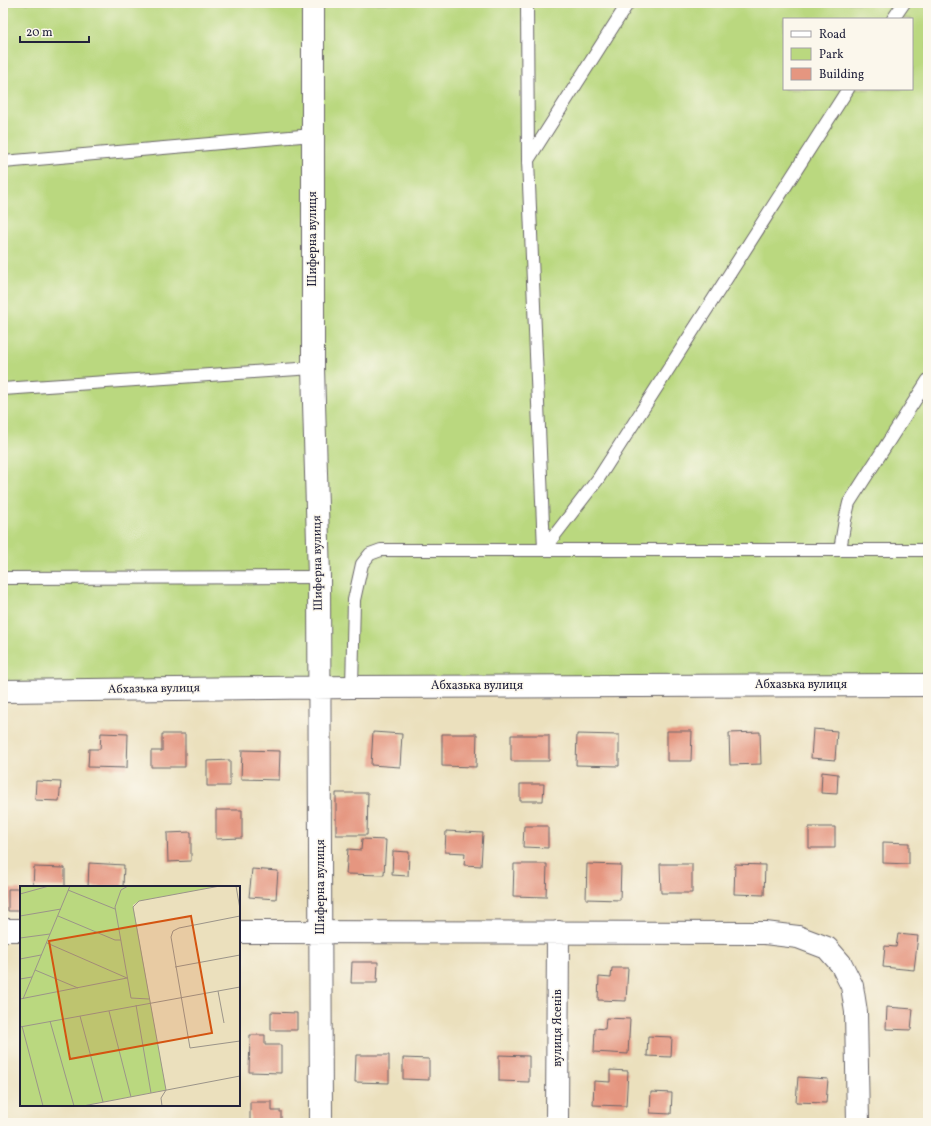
<svg xmlns="http://www.w3.org/2000/svg" width="931" height="1126" font-family="Vollkorn,serif">
  <style>
    .green { fill: #bad87f; stroke: #6e7d5d; fill-rule: evenodd }
    .building { fill: #e59680 }
    .lines { fill: none; stroke-linecap: round; stroke-linejoin: round }
    .service-casing { stroke: #686468; stroke-width: 14 }
    .minor-casing { stroke: #686468; stroke-width: 24 }
    .service { stroke: #fff; stroke-width: 12 }
    .minor { stroke: #fff; stroke-width: 22 }
    .labels { text-anchor: middle; dominant-baseline: central; stroke-width: 3; stroke-linejoin: round; paint-order: stroke }
    .street-label { font-size: 12px; fill: #22223b; stroke: #fbf7ec }
    .inset-road { fill: none; stroke: #9b9489; stroke-width: 1 }
    .view { fill: #d45411; fill-opacity: 0.15; stroke: #d45411; stroke-width: 2 }
    .inset-edge { fill: none; stroke: #22223b; stroke-width: 2 }
  </style>
  <rect width="100%" height="100%" fill="#fbf7ec"/>
  <filter id="ink" filterUnits="userSpaceOnUse"><feTurbulence type="fractalNoise" baseFrequency=".025" numOctaves="2"/><feDisplacementMap in="SourceGraphic" scale="8" xChannelSelector="R" yChannelSelector="G"/><feConvolveMatrix kernelMatrix="1 2 1 2 8 2 1 2 1" color-interpolation-filters="sRGB"/></filter>
  <filter id="wash" filterUnits="userSpaceOnUse"><feTurbulence type="fractalNoise" baseFrequency=".012" numOctaves="4" result="noise"/><feDisplacementMap in="SourceGraphic" scale="16" xChannelSelector="R" yChannelSelector="G"/><feGaussianBlur stdDeviation="0.9" result="paint"/><feColorMatrix in="noise" values="0 0 0 0 0 0 0 0 0 0 0 0 0 0 0 0 0 1.4 0 .05"/><feComposite in="paint" operator="in"/></filter>
  <g filter="url(#wash)">
    <rect width="100%" height="100%" fill="#ebe0bd"/>
    <!-- green -->
    <path class="green" d="M3,3H928V685L3,691ZM784,19H912V89H784Z"/>
    <g id="blocks">
      <!-- building -->
      <path class="building" d="M813,729L837,731L835,760L811,758Z
        M667,731H692L691,761H667Z
        M373,732L402,734L400,767L371,765Z
        M760,732L761,764L730,765L729,733Z
        M101,733L128,734L127,768L88,767L89,749H100Z
        M162,734H185V767H151V751H162Z
        M442,734H477L476,767L442,766Z
        M577,734L619,735V766L576,765Z
        M511,735H549V761H511Z
        M242,750L280,751L279,780L241,779Z
        M230,760V786H207V761Z
        M822,772L838,774L837,794L821,793Z
        M36,781L61,782L59,801L35,800Z
        M520,784H544L543,801H520Z
        M336,793H368L367,835H336Z
        M216,810H242V838L216,839Z
        M524,826H548V848L523,847Z
        M809,827H835V848H809Z
        M446,831L483,833L481,866L464,865L465,853L445,852Z
        M191,832V861L168,862L167,833Z
        M362,839L386,840L384,875L346,874L348,849L361,850Z
        M883,842L909,843V864L883,863Z
        M393,851L409,852L408,876L392,875Z
        M89,863L124,865L123,887H88Z
        M514,864H547L546,897L513,896Z
        M587,864L621,865L620,900L586,899Z
        M660,864H692V893H661Z
        M735,864L765,865L764,895L734,894Z
        M34,867L65,868V887H33Z
        M252,869L278,871L276,899L249,897Z
        M8,889H21V911H8Z
        M898,934L918,936L914,970L883,967L885,946L896,947Z
        M352,962H378L377,983H351Z
        M612,968H628L626,1001L598,1000L599,977L611,978Z
        M887,1007L913,1009L911,1030L886,1029Z
        M271,1012L297,1013V1030H271Z
        M606,1018L630,1019L628,1054L594,1052L595,1028L605,1029Z
        M250,1035H265V1045H281V1073L249,1072Z
        M648,1036L672,1037L671,1057L647,1056Z
        M356,1055H389V1083L355,1082Z
        M499,1055L529,1056V1082L499,1081Z
        M403,1058L429,1059V1080L403,1079Z
        M610,1070L628,1071L626,1106L593,1105L594,1081L610,1082Z
        M798,1077L828,1079L826,1103L796,1102Z
        M651,1092L672,1093L671,1114L650,1113Z
        M250,1102H272V1111H281V1123H250Z
        M889,1120L914,1122V1123H889Z"/>
    </g>
  </g>
  <g filter="url(#ink)">
    <use href="#blocks" fill-opacity="0" stroke="#686468" stroke-width="1"/>
    <g class="lines">
      <!-- service casing -->
      <g class="service-casing">
        <path id="service" d="M527,3L528,160L544,549
          M893,19L904,3
          M528,160L628,3
          M3,162L313,135
          M3,389L313,368
          M544,549L598,479L848,89
          M840,550L845,520L849,503L928,380
          M3,578L319,577
          M352,687L354,600L362,564L370,554L381,550H928"/>
      </g>
      <!-- minor casing -->
      <g class="minor-casing">
        <path id="minor" d="M313,3V368L319,577L321,1123
          M3,691L352,687L928,685
          M3,930H21
          M239,932L765,933L798,937L827,948L841,964L852,986L856,1012L858,1123
          M557,1123L558,932"/>
      </g>
      <!-- service -->
      <use href="#service" class="service"/>
      <!-- minor -->
      <use href="#minor" class="minor"/>
    </g>
  </g>
  <g class="labels">
    <!-- street labels -->
    <g class="street-label">
      <text transform="translate(313 239) rotate(-90)">Шиферна вулиця</text>
      <text transform="translate(318 563) rotate(-91)">Шиферна вулиця</text>
      <text x="801" y="685">Абхазька вулиця</text>
      <text x="477" y="686">Абхазька вулиця</text>
      <text transform="translate(154 689) rotate(-1)">Абхазька вулиця</text>
      <text transform="translate(321 887) rotate(-90)">Шиферна вулиця</text>
      <text transform="translate(558 1028) rotate(-90)">вулиця Ясенів</text>
    </g>
  </g>
  <!-- overview -->
  <g transform="translate(20 886)">
    <rect width="220" height="220" fill="#ebe0bd"/>
    <path d="M0,0H200L119,15L113,19L146,204L63,220H0Z" fill="#bad87f"/>
    <path class="inset-road" d="M108,0L101,4L95,21L111,112L129,113M216,0L220,23M48,4L95,23M0,8L29,0M0,30L41,23M38,30L95,54H101M220,30L159,42L153,45L151,51L170,162L220,155M0,52L30,48M27,57L107,92M0,73L21,69M155,81L220,69M15,84L58,102M0,93L12,91M198,105L204,137M0,113L107,92M3,113L50,0M116,119L131,207M89,125L111,211M60,130L83,216M30,135L54,220M2,140L23,220M0,141L220,101M63,220L220,190M142,220L141,212L146,204L113,21L119,15L200,0"/>
    <path class="view" d="M171,30L192,147L50,173L29,55Z"/>
    <rect width="220" height="220" class="inset-edge"/>
  </g>
  <!-- margin -->
  <rect width="931" height="1126" fill="none" stroke="#fbf7ec" stroke-width="16"/>
  <!-- legend -->
  <rect x="783" y="18" width="130" height="72" fill="#fbf7ec" stroke="#a4a2a5"/>
  <rect x="791" y="31" width="20" height="6" fill="#ffffff" stroke="#a4a2a5"/>
  <text x="819" y="38" font-size="12" fill="#22223b">Road</text>
  <rect x="791" y="48" width="20" height="12" fill="#bad87f" stroke="#a4a2a5"/>
  <text x="819" y="58" font-size="12" fill="#22223b">Park</text>
  <rect x="791" y="68" width="20" height="12" fill="#e59680" stroke="#a4a2a5"/>
  <text x="819" y="78" font-size="12" fill="#22223b">Building</text>
  <!-- scale -->
  <path d="M20 36v6h69v-6" fill="none" stroke="#22223b" stroke-width="2"/>
  <text x="26" y="36" font-size="12" fill="#22223b" stroke="#fbf7ec" stroke-width="3" paint-order="stroke">20 m</text>
</svg>
